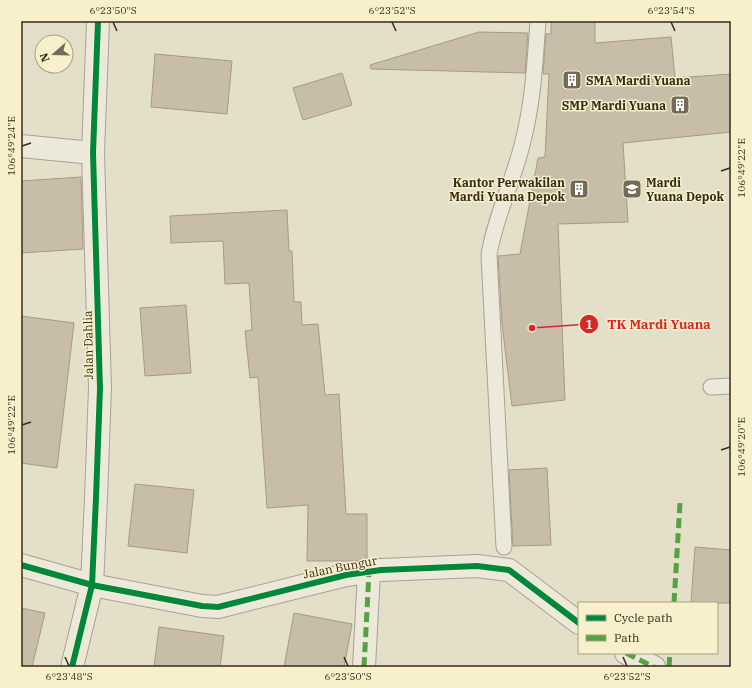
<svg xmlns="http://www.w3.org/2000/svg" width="752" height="688" font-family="'IBM Plex Serif',serif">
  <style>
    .building { fill: #c7bda9; stroke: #a39a88 }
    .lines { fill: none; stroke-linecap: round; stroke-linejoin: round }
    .lane-casing { stroke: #a8a292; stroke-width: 17 }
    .street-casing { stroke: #a8a292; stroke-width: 24 }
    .lane { stroke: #ece8da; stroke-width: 15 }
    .street { stroke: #ece8da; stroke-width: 22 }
    .quiet { stroke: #53a440; stroke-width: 5; stroke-dasharray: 10 5; stroke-linecap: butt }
    .cycleway-casing { stroke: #f7f0cb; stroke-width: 8 }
    .cycleway { stroke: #00873e; stroke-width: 6 }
    .ticks { fill: none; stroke: #362b1a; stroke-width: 1.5 }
    .labels { text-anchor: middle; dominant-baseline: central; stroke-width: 3; stroke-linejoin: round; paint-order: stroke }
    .poi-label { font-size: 12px; font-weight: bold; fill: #362b1a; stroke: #f7f0cb; text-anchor: start }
    .street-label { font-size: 12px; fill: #362b1a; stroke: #f7f0cb }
    .leader { fill: none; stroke: #d62828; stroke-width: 1.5 }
    .callout-dot { fill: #d62828; stroke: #f7f0cb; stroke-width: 1.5 }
    .mark-label { font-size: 12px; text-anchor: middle; font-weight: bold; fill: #fff }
    .callout-label { font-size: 13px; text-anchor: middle; font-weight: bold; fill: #d62828; stroke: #f7f0cb; stroke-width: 3; stroke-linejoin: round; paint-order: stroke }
    .neatline { fill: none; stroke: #362b1a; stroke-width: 1.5 }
    .ticks-label { font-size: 10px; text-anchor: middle; fill: #362b1a }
  </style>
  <rect width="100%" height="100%" fill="#e4dfc8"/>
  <!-- building -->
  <path class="building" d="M551,21H595V43L671,37L675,78L731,74V132L623,143L628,222L558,224L565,400L512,406L502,324L498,256L520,254L538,158L545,157L549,74H543L546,34H551Z
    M479,32L528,33L525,73L371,69L370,65Z
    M155,54L232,61L227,114L151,107Z
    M342,73L352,105L303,120L293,88Z
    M81,177L83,249L21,253V181Z
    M287,210L289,251H292L294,302H301L302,325L318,324L325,395L339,394L346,514H367V559L355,561H307L308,505L267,508L258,377L250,378L245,331L252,330L249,283L225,284L223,241L171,243L170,216Z
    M186,305L191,373L145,376L140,308Z
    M21,316L74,323L57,468L21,463Z
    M547,468L551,545L513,546L509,470Z
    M135,484L194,490L187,553L128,546Z
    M695,547L731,550V603H691Z
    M21,608L45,613L32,667H21Z
    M294,613L352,624L344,667H284Z
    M159,627L224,636L220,667H154Z"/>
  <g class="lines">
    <!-- lane casing -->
    <g class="lane-casing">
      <path id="lane" d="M711,387L731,386
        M504,547L489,255C495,217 513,182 522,145C533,104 535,63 538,21"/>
    </g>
    <!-- street casing -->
    <g class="street-casing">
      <path id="street" d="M21,146L93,153
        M21,565L92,585L202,606L218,607L346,575L381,570L477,566L509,570L579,623
        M626,653L654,667
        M72,667L92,585L96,498L100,388L93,153L98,21
        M364,667L369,572"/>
    </g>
    <!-- lane -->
    <use href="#lane" class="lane"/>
    <!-- street -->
    <use href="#street" class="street"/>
    <!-- quiet -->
    <path class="quiet" d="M674,603L680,503
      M626,653L654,667
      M364,667L369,572
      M669,667L670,653"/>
    <!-- cycleway casing -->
    <g class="cycleway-casing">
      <path id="cycleway" d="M21,565L92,585L202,606L218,607L346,575L381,570L477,566L509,570L579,623
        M72,667L92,585L96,498L100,388L93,153L98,21"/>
    </g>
    <!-- cycleway -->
    <use href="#cycleway" class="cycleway"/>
  </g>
  <!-- ticks -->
  <path class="ticks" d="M113,22L117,31M392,22L396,31M671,22L675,31M22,146L31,143M721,171L730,168M22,425L31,422M721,450L730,447M65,657L69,666M344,657L348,666M623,657L627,666"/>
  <!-- icons -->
  <defs>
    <g id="building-square" transform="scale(1)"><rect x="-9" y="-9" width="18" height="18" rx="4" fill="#736a57" stroke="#f7f0cb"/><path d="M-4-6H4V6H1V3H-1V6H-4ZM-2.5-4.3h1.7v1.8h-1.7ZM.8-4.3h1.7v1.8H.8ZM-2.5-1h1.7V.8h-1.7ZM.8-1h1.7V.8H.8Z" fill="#fff"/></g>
    <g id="school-square" transform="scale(1)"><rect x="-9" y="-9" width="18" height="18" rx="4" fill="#736a57" stroke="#f7f0cb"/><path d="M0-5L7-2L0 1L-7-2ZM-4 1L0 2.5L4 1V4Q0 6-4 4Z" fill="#fff"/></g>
  </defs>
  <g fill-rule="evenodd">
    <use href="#building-square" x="572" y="80"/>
    <use href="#building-square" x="680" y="105"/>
    <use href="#building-square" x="579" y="189"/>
    <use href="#school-square" x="632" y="189"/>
  </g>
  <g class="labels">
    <!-- poi labels -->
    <g class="poi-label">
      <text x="586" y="80">SMA Mardi Yuana</text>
      <text x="666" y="105" text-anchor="end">SMP Mardi Yuana</text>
      <text x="565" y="182" text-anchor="end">Kantor Perwakilan<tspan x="565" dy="14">Mardi Yuana Depok</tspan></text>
      <text x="646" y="182">Mardi<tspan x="646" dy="14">Yuana Depok</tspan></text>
    </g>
    <!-- street labels -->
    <g class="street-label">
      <text transform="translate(88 345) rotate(-91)">Jalan Dahlia</text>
      <text transform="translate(340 567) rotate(-11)">Jalan Bungur</text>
    </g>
  </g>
  <!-- callouts -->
  <path class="leader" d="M532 328L589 324"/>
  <g class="callout-dot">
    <circle cx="532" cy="328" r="4"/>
    <circle cx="589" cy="324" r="10"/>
  </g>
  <g class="mark-label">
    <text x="589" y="329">1</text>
  </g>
  <g class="callout-label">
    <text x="659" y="329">TK Mardi Yuana</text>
  </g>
  <!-- border -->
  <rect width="752" height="688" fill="none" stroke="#f7f0cb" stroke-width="44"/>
  <!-- legend -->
  <rect x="578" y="602" width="140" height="52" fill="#f7f0cb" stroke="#aaa184"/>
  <rect x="586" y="615" width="20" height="6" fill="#00873e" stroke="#aaa184"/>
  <text x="614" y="622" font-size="12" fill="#362b1a">Cycle path</text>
  <rect x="586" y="635" width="20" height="6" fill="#53a440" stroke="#aaa184"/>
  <text x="614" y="642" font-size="12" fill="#362b1a">Path</text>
  <!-- north arrow -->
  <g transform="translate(54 54) rotate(250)"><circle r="19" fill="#f7f0cb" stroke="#aaa184"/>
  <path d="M0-3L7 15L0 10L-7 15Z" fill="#736a57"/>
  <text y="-6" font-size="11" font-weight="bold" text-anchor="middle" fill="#362b1a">N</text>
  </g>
  <rect x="22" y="22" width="708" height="644" class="neatline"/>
  <g class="ticks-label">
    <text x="113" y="14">6°23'50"S</text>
    <text x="392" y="14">6°23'52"S</text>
    <text x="671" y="14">6°23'54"S</text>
    <text transform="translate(11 146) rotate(-90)" y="4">106°49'24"E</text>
    <text transform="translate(741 168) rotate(-90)" y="4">106°49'22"E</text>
    <text transform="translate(11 425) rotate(-90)" y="4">106°49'22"E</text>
    <text transform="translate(741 447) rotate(-90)" y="4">106°49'20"E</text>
    <text x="69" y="680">6°23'48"S</text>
    <text x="348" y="680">6°23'50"S</text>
    <text x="627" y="680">6°23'52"S</text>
  </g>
</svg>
